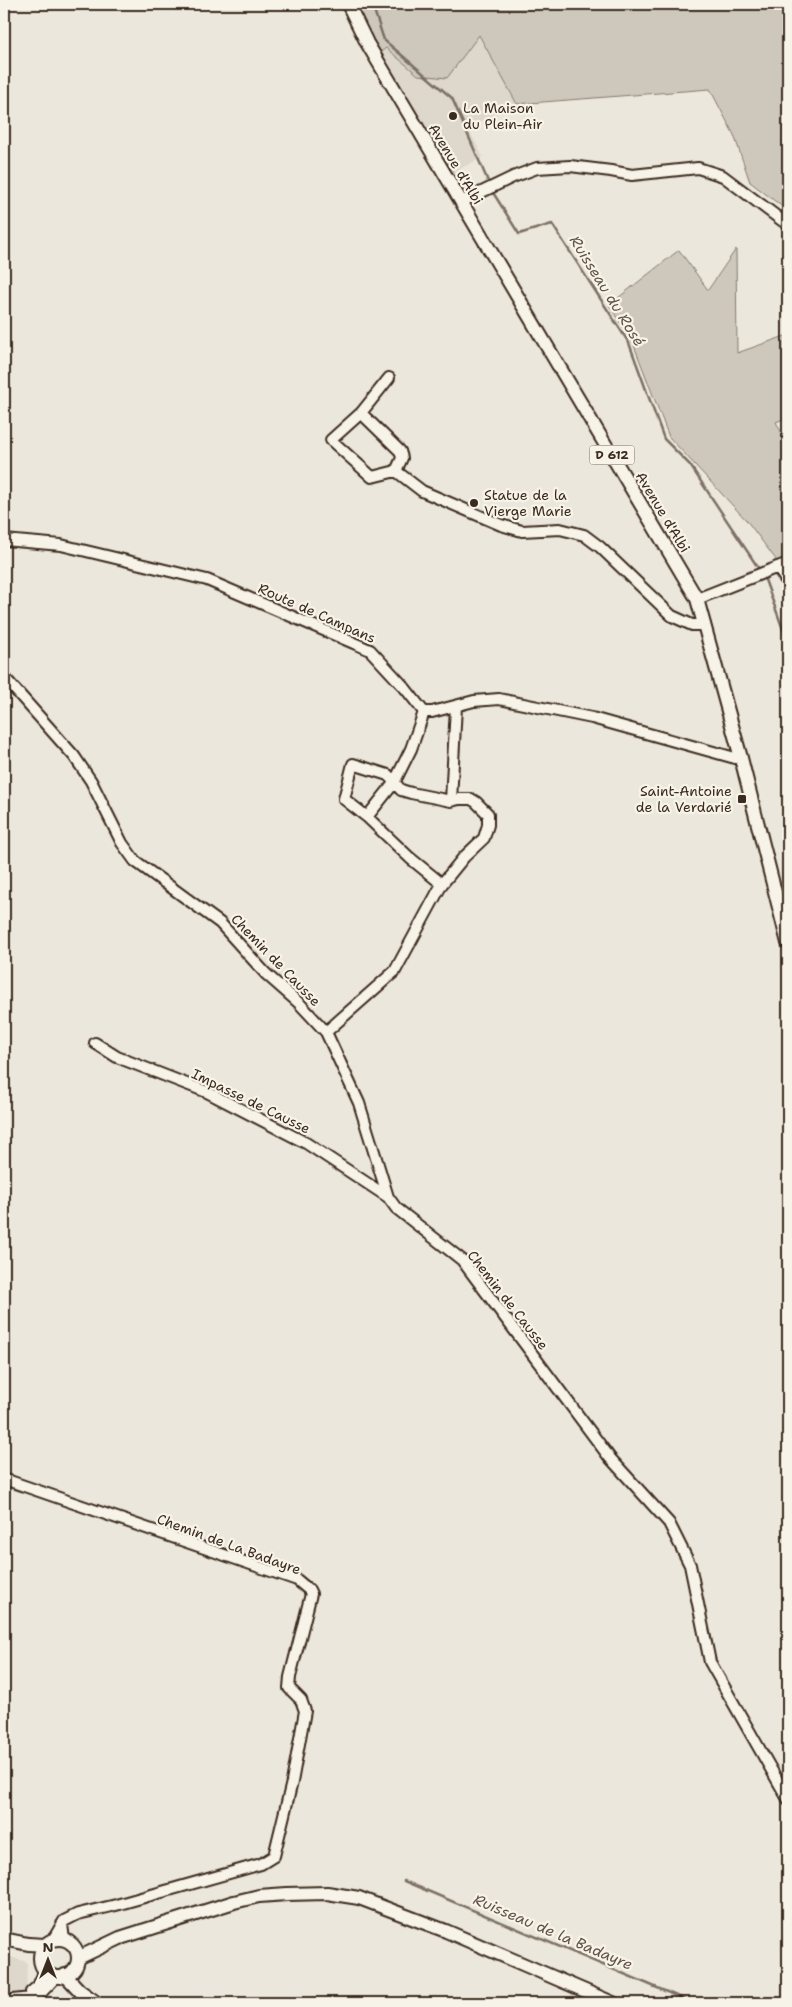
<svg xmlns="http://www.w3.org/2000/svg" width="792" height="2007" font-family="'Shantell Sans',sans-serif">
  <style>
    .built { fill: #ddd7cc }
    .green { fill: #cec8bc; stroke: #84796d }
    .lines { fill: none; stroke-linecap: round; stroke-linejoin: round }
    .stream { stroke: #7c7064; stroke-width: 2.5 }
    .minor-casing { stroke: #3b2a1e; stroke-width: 14 }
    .major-casing { stroke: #3b2a1e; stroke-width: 16 }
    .minor { stroke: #f7f3e8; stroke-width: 10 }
    .major { stroke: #f7f3e8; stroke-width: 12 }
    .poi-dot { fill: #3b2a1e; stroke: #f7f3e8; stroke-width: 2 }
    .labels { text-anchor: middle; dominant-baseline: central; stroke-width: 4.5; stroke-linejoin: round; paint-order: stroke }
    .shield { fill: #f7f3e8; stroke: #73665b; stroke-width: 1 }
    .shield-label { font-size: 12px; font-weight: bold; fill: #3b2a1e }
    .poi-label { font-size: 14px; fill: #3b2a1e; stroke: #f7f3e8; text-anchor: start }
    .street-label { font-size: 14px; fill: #3b2a1e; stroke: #f7f3e8 }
    .water-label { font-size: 15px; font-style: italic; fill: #615347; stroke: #f7f3e8 }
  </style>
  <rect width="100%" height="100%" fill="#ece7dc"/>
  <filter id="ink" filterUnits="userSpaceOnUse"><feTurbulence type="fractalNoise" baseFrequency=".02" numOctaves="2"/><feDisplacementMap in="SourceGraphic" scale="10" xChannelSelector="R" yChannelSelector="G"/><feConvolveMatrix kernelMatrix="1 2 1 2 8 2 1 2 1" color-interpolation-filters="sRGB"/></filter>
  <g filter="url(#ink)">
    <!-- built -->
    <path class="built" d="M479,35L517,104L468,128L483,157L448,175L378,54L386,48L418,75Z
      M4,1955L27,1962L26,2003H4Z"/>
    <!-- green -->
    <path class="green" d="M357,4H788V211L750,182L734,135L710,89L517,104L479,35L447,78L418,75L386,48L378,54Z
      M736,249L737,353L788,335V417L776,422L788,445V557L777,561L747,521L669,437L633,343L609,305L679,250L708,290Z"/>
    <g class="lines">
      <!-- stream -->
      <path class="stream" d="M372,4L384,40L452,98L490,186
        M492,191L519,234L552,224L629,343L664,439L690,465L761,572
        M764,577L788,643
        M404,1881L693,2003"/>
      <!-- minor casing -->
      <g class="minor-casing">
        <path id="minor" d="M461,202L513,177L537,168L570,166L611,171L632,175L698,168L723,176L788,225
          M389,378L361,413L331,440L372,477L396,471
          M361,413L400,451L402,458L396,471
          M396,471L422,491L501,525L522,531L560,529L584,535L600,547L672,616L692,625H705
          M4,540L61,545L207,580L370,650L405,688L424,712H432L474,701L499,699L592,718L735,758H741
          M777,567L788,583
          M697,599L788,563
          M4,677L74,756L91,781L122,843L135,861L220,923L266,974L299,1003L326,1032L359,1103L388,1197L396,1208L462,1260L610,1458L669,1523L690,1565L710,1662L788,1799
          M451,801L456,706
          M367,817L394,783L411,749L424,712
          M326,1032L395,971L442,884L464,857L484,838L488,825V814L476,802L471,799H459L451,801L411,793L401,790L388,775L353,764L344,799L367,817L410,858L442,884
          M95,1043L117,1057L207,1092L306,1143L388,1197
          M4,1479L297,1580L309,1590L311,1594L290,1677L289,1688L301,1700L305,1711L292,1782L274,1856L261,1864L116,1905L78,1914L64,1921L53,1940
          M62,1924L64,1940
          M31,1992L38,1986L45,1970
          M4,2001L31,1998L39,1995L57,1976"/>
      </g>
      <!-- major casing -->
      <g class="major-casing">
        <path id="major" d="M348,4L367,43L697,599L741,758L788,943
          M4,1939L28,1944L45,1945
          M40 1958a19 19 0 1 1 38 0a19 19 0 1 1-38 0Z
          M78,1958L120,1938L234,1902L259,1896L287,1894L327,1893L359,1898L446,1931L613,2003
          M65,1975L80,1991L97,2003"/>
      </g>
      <!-- minor -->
      <use href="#minor" class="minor"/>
      <!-- major -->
      <use href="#major" class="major"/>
    </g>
  </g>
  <!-- markers -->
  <g class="poi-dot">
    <circle cx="453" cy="116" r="5"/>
    <circle cx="474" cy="503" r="5"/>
    <rect x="737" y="794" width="10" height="10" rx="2.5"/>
  </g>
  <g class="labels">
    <!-- shield labels -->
    <rect class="shield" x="589.5" y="445.5" width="45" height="19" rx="4"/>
    <g class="shield-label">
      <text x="612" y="455">D 612</text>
    </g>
    <!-- poi labels -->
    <g class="poi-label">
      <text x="463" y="108">La Maison<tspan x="463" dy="16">du Plein-Air</tspan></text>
      <text x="484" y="495">Statue de la<tspan x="484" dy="16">Vierge Marie</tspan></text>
      <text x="732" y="791" text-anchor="end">Saint-Antoine<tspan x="732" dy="16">de la Verdarié</tspan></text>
    </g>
    <!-- street labels -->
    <g class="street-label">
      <text transform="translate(456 164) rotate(59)">Avenue d'Albi</text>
      <text transform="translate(663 512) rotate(59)">Avenue d'Albi</text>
      <text transform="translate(317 613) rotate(24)">Route de Campans</text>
      <text transform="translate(276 960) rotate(46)">Chemin de Causse</text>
      <text transform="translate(251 1101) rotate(26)">Impasse de Causse</text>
      <text transform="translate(508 1300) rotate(52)">Chemin de Causse</text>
      <text transform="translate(229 1544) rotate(20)">Chemin de La Badayre</text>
    </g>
    <!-- water labels -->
    <g class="water-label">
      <text transform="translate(607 291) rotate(58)">Ruisseau du Rosé</text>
      <text transform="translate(553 1932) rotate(23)">Ruisseau de la Badayre</text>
    </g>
  </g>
  <!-- margin -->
  <rect width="792" height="2007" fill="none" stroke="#f7f3e8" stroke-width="20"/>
  <rect x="10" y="10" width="772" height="1987" fill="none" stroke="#3b2a1e" stroke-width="2" filter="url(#ink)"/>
  <!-- north arrow -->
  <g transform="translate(48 1960)" stroke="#f7f3e8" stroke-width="4" paint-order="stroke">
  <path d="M0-4L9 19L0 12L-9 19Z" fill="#3b2a1e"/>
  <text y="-8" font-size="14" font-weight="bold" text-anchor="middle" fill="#3b2a1e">N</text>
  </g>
</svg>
